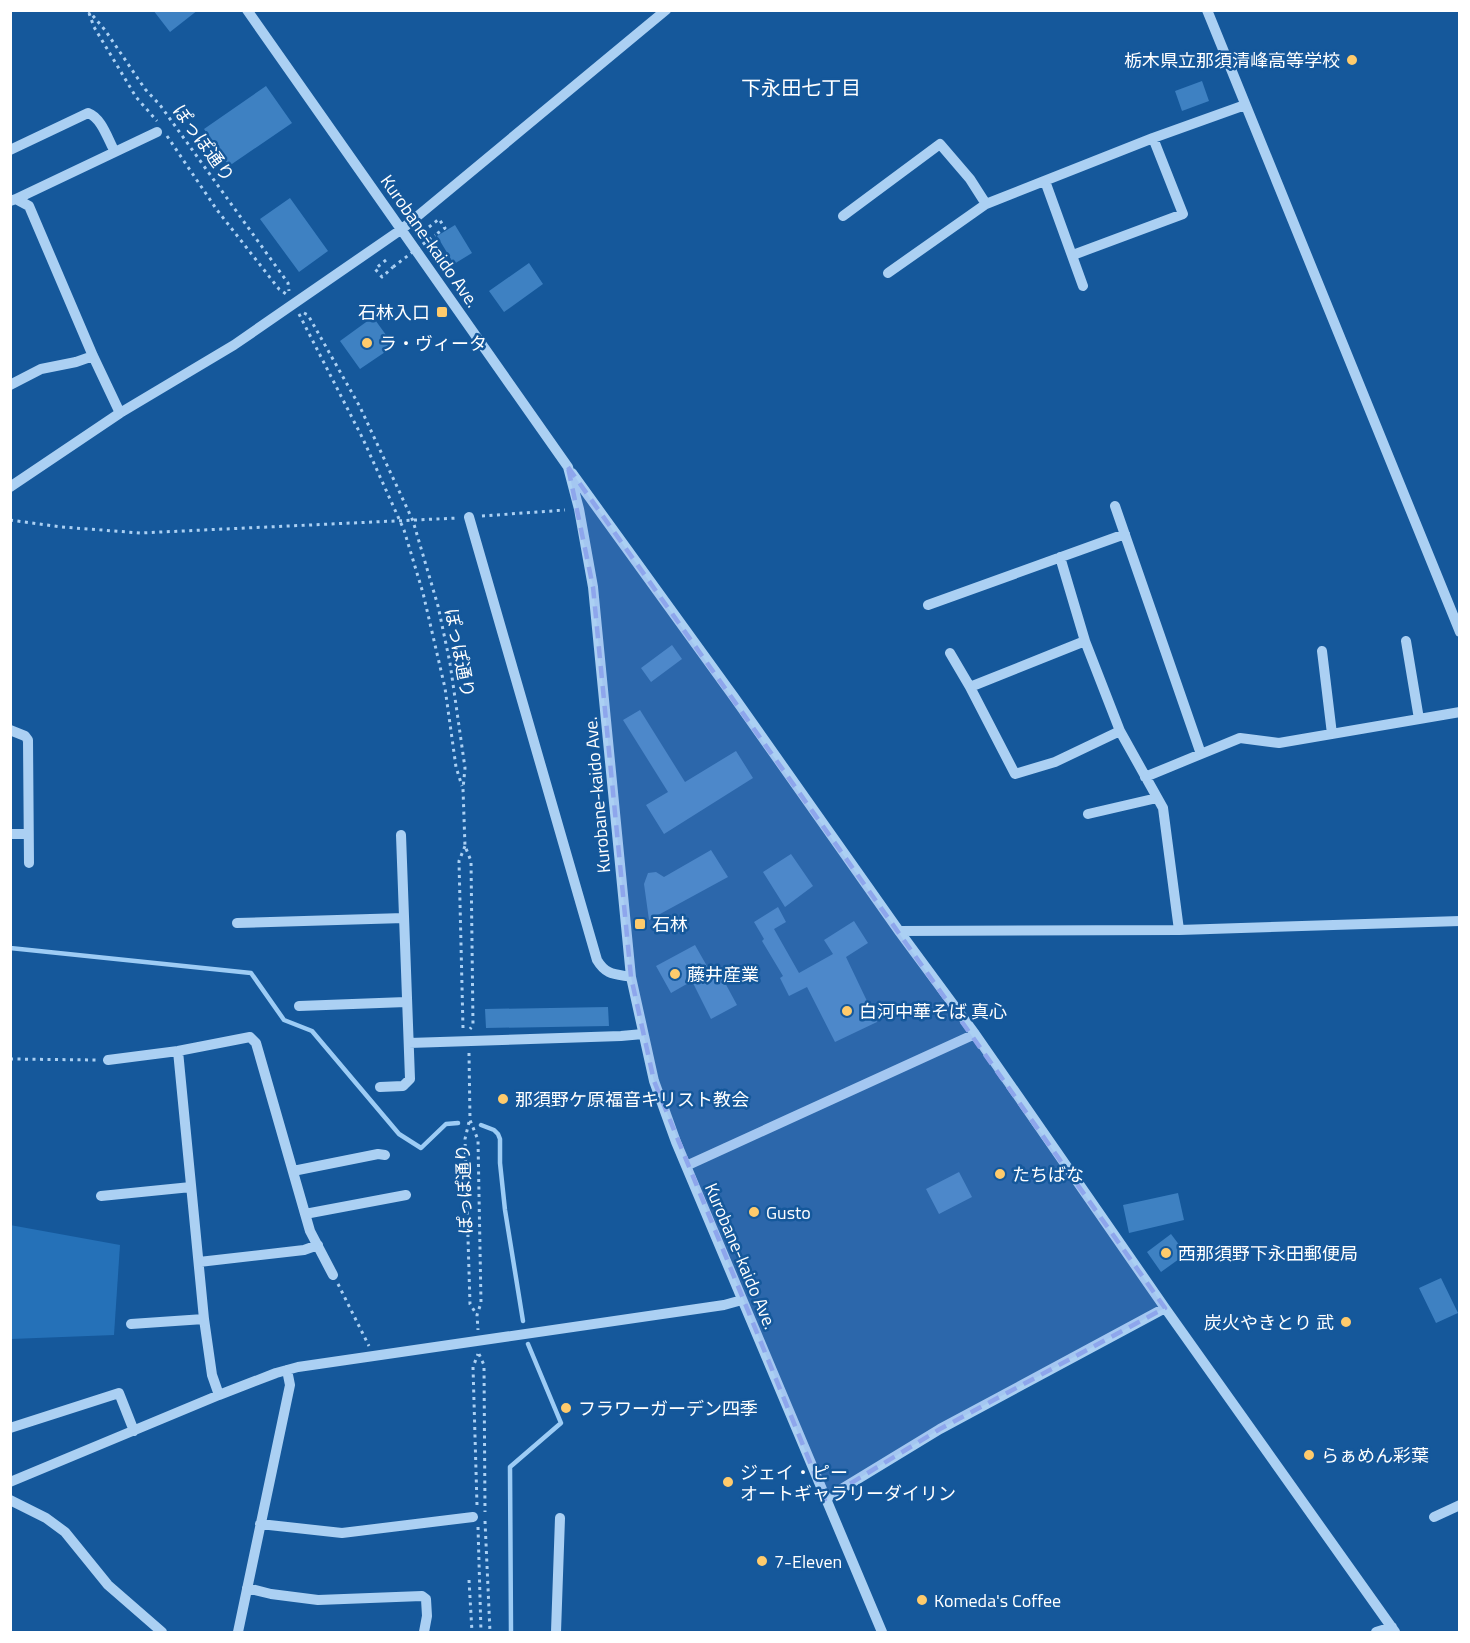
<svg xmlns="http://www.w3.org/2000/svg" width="1470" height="1643" font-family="'Titillium Web','Noto Sans JP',sans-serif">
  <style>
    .green { fill: #2571b8 }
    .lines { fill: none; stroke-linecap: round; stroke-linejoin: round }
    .stream { stroke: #9dccf5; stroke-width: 4.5 }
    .building { fill: #3e81c2 }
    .path { stroke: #abd0f3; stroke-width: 3; stroke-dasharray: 3 4.5; stroke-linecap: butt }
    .minor { stroke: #abd0f3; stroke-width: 10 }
    .path-bridge { stroke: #abd0f3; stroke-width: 3; stroke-dasharray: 3 4.5; stroke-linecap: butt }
    .marked { fill: #8ea6ec; fill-opacity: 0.2; stroke: #8ea6ec; stroke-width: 4.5; stroke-dasharray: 12 8; stroke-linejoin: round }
    .poi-dot { fill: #ffcb6c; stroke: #15589b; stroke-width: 2 }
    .labels { text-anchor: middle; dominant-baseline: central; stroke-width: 5; stroke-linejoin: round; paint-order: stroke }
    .poi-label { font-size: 18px; fill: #fff; stroke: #15589b; text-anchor: start }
    .street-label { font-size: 18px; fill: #fff; stroke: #15589b }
    .neighbourhood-label { font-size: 20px; fill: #fff; stroke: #15589b }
  </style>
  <rect width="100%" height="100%" fill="#15589b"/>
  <!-- green -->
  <path class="green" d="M10,1225L120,1245L114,1335L11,1339Z"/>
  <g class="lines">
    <!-- stream -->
    <path class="stream" d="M10,948L251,973L284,1020L312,1031L399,1134L421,1148L446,1124L458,1123
      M481,1125L494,1130L498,1134L500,1139V1163L505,1210L523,1321
      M511,1632L510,1467L561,1423L528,1344"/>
  </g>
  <!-- building -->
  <path class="building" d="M153,10H198L170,32Z
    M1202,81L1209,101L1182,111L1175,91Z
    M266,86L292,123L229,166L204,129Z
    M290,198L328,251L299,272L260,219Z
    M455,225L472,253L454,264L437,236Z
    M529,263L543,284L504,312L489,291Z
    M373,317L394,346L360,369L340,341Z
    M672,645L682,659L651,682L641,668Z
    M640,710L685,782L736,751L753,778L664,834L646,805L668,792L623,720Z
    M711,850L728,877L649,920L644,884L648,873L656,872L664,877Z
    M791,854L813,886L785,907L763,872Z
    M778,907L786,922L774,929L799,973L833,954L824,940L854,921L868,943L846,957L877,1022L835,1042L807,987L789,996L780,978L783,976L762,941L764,939L754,922Z
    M695,945L716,982L723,979L737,1005L711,1019L692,981L671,993L656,966Z
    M608,1007L609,1026L486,1028L485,1009Z
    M959,1172L972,1197L939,1214L926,1189Z
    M1178,1193L1184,1220L1129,1233L1123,1205Z
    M1171,1234L1186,1254L1161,1272L1147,1252Z
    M1441,1278L1458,1313L1436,1323L1419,1288Z"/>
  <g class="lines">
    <!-- path -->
    <path class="path" d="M88,10L105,30L145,89L160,105L288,283L289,291
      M89,13L94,27L136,97L157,121
      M167,136L217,210L279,289L286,294
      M429,227L439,219L445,228L435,235
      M386,260L375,269L382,277L393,267
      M304,313L308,315L360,407L413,521L438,606L450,663L465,768L463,789L465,846L471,861L473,1025L470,1029
      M299,314L363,439L404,530L423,593L445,688L456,767L462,786
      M482,516L565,510
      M10,520L62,527L140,533L458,518
      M463,1028L459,861L465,846
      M469,1053L470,1120L478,1140L481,1303L477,1315L478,1330
      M10,1059L97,1060
      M469,1122L465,1139L470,1304L477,1315
      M338,1284L369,1346
      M479,1354L484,1365L485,1512
      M477,1505L473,1367L478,1354
      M485,1521L490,1632
      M478,1527L481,1632
      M469,1580L472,1632"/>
    <!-- minor -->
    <path class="minor" d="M247,10L568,467L579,509L593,587L631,977L654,1081L676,1142L882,1632
      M1207,10L1460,632
      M10,150L88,113C102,118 108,140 115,152
      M1045,181L1083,286
      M16,199L157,132
      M10,201L16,199L29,206L93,356L120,413
      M843,216L940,144L970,179L986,204
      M1073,255L1183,214L1153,138
      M888,273L986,204L1153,138L1245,105
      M10,385L41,369L76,362L93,356
      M572,473L734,697L899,931L975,1034L1165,1308L1395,1632
      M10,487L120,413L234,345L402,229L666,10
      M1115,506L1201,754
      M469,517L597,960C606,975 614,974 631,977
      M1060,557L1085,641
      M928,605L1125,534
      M1406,641L1419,719
      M1322,651L1332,734
      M950,653L970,687L1015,774L1055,762L1120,731
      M970,687L1085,641L1120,731L1163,808L1179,930
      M10,730L25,736L28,740L29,863
      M1145,777L1240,738L1279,743L1460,712
      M1088,814L1157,798
      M10,834H28
      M237,923L404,918
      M899,931L1179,930L1460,921
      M299,1006L406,1002
      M409,1043L621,1036L643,1034
      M178,1051L204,1319L212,1375L219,1395
      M108,1060L178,1051L250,1037L256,1043L310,1231L333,1275
      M380,1087L403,1086L410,1079L401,835
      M686,1166L975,1034
      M293,1171L378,1154L385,1155
      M101,1196L191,1187
      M305,1214L406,1195
      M199,1262L304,1250L318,1245
      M131,1324L204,1319
      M10,1428L119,1393L134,1431
      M10,1482L219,1395L276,1373L298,1367L724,1305L742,1300
      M825,1499L940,1429L1165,1308
      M10,1500L46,1518L65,1532L108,1585L162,1632
      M1434,1517L1460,1505
      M260,1524L342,1533L473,1517
      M247,1588L271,1594L318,1600L422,1596L426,1599L427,1616L424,1632
      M238,1632L290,1385L287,1370
      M556,1632L560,1518
      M1376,1632L1392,1627"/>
    <!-- path-bridge -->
    <path class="path-bridge" d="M393,267L435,235"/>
  </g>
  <!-- marked area -->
  <path class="marked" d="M568,467L1165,1308L940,1429L825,1499L654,1081L631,977L593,587Z"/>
  <!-- markers -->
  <g class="poi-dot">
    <circle cx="1352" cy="60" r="6"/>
    <rect x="436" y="306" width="12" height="12" rx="3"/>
    <circle cx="367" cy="343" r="6"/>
    <rect x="634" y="918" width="12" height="12" rx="3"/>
    <circle cx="675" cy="974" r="6"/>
    <circle cx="847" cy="1011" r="6"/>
    <circle cx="503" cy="1099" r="6"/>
    <circle cx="1000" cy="1174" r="6"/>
    <circle cx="754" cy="1212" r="6"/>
    <circle cx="1166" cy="1253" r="6"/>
    <circle cx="1346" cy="1322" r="6"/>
    <circle cx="566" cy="1408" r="6"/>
    <circle cx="1309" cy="1455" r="6"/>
    <circle cx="728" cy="1482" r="6"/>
    <circle cx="762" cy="1561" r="6"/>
    <circle cx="922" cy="1600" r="6"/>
  </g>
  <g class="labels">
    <!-- poi labels -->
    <g class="poi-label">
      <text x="1340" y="60" text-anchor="end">栃木県立那須清峰高等学校</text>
      <text x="430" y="312" text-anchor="end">石林入口</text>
      <text x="379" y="343">ラ・ヴィータ</text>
      <text x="652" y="924">石林</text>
      <text x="687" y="974">藤井産業</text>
      <text x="859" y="1011">白河中華そば 真心</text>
      <text x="515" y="1099">那須野ケ原福音キリスト教会</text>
      <text x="1012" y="1174">たちばな</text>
      <text x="766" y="1212">Gusto</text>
      <text x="1178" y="1253">西那須野下永田郵便局</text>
      <text x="1334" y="1322" text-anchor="end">炭火やきとり 武</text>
      <text x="578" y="1408">フラワーガーデン四季</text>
      <text x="1321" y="1455">らぁめん彩葉</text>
      <text x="740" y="1472">ジェイ・ピー<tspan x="740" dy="21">オートギャラリーダイリン</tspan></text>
      <text x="774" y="1561">7-Eleven</text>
      <text x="934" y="1600">Komeda's Coffee</text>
    </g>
    <!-- street labels -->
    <g class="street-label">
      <text transform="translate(204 143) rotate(54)">ぽっぽ通り</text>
      <text transform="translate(430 241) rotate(55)">Kurobane-kaido Ave.</text>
      <text transform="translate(460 653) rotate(79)">ぽっぽ通り</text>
      <text transform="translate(597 795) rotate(-95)">Kurobane-kaido Ave.</text>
      <text transform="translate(464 1189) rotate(-92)">ぽっぽ通り</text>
      <text transform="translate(741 1256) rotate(67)">Kurobane-kaido Ave.</text>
    </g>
    <!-- neighbourhood labels -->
    <g class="neighbourhood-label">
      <text x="801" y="87">下永田七丁目</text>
    </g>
  </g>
  <!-- border -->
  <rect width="1470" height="1643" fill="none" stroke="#ffffff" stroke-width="24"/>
</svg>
